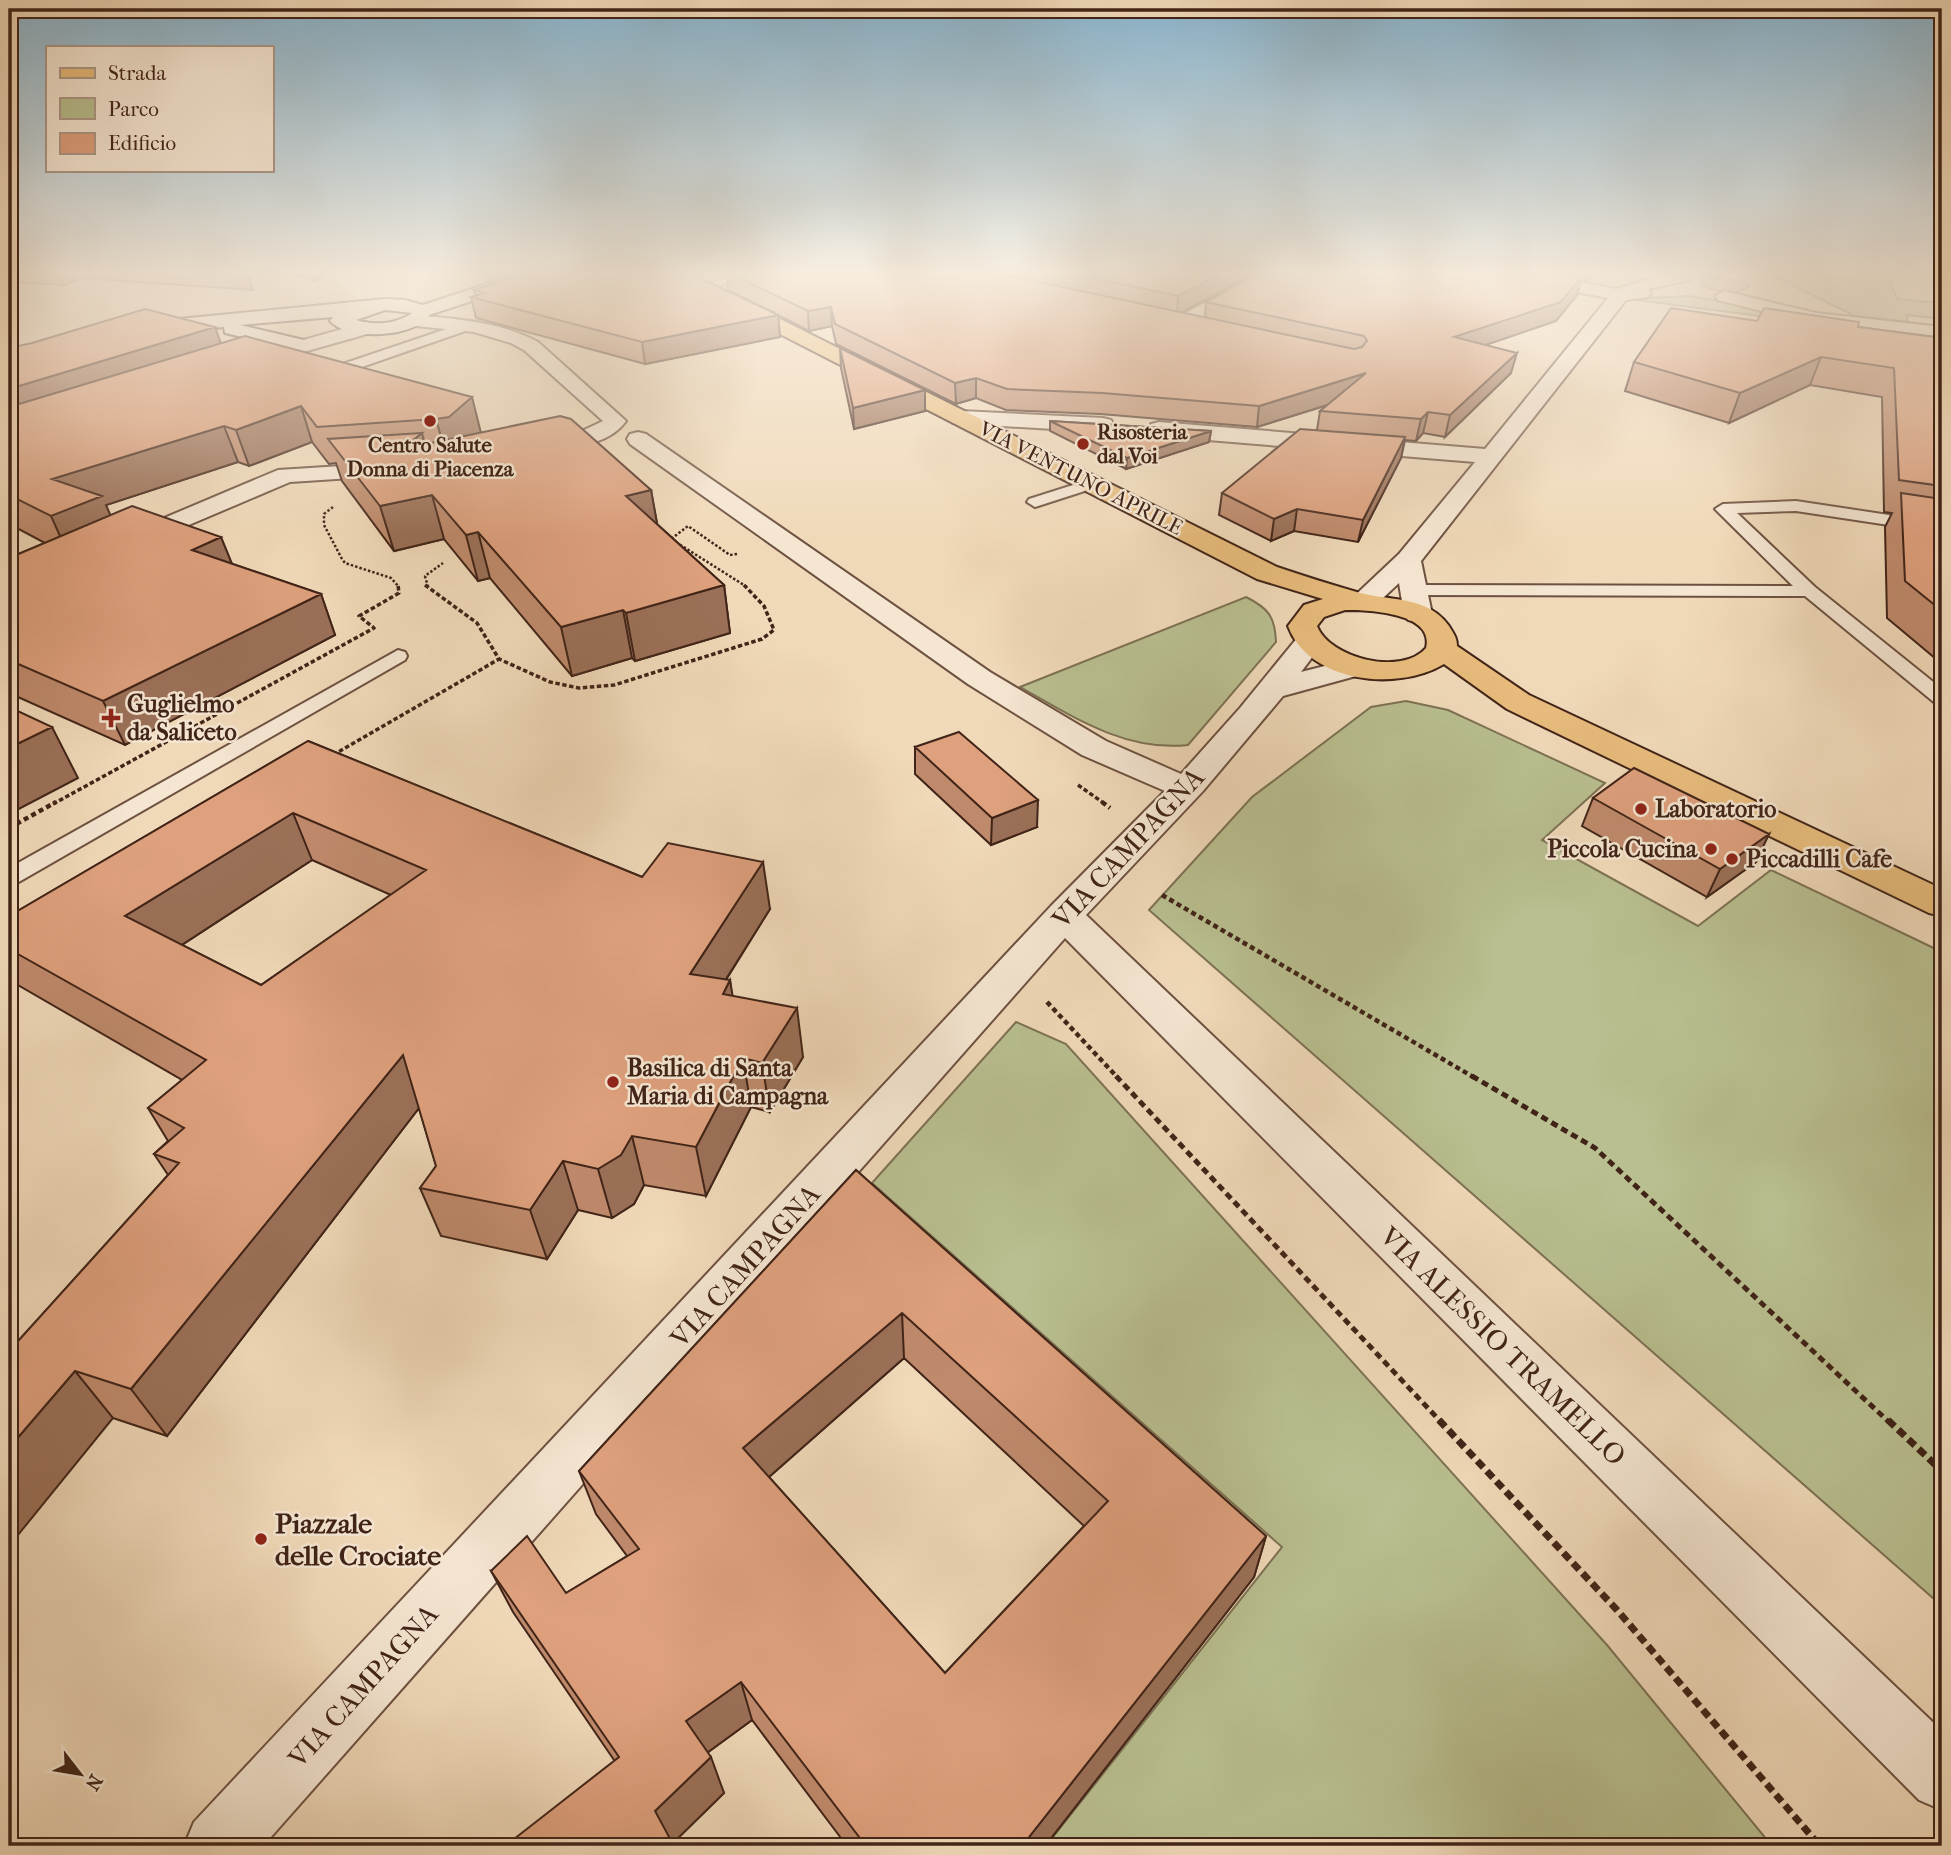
<svg xmlns="http://www.w3.org/2000/svg" width="1951" height="1855" font-family="'IM FELL French Canon',serif">
  <style>
    .green { fill: #b9bf90; stroke: #7d7254; stroke-width: 2 }
    .lines { fill: none; stroke-linecap: round; stroke-linejoin: round }
    .lane-casing { stroke: #6d5140; stroke-width: 4 }
    .street-casing { stroke: #6d5140; stroke-width: 4 }
    .secondary-casing { stroke: #412418; stroke-width: 4 }
    .primary-casing { stroke: #412418; stroke-width: 4 }
    .path-far4 { stroke: #412418; stroke-width: 2.5; stroke-dasharray: 2.5 2; stroke-linecap: butt }
    .path-far3 { stroke: #412418; stroke-width: 3.5; stroke-dasharray: 4.5 2.5; stroke-linecap: butt }
    .path-far2 { stroke: #412418; stroke-width: 4.5; stroke-dasharray: 5 3.5; stroke-linecap: butt }
    .path-far1 { stroke: #412418; stroke-width: 5; stroke-dasharray: 7 4.5; stroke-linecap: butt }
    .path { stroke: #412418; stroke-width: 7; stroke-dasharray: 9 5; stroke-linecap: butt }
    .lane { fill: #f5e6d2; fill-rule: evenodd }
    .street { fill: #f5e6d2; fill-rule: evenodd }
    .secondary { fill: #f5e6d2; fill-rule: evenodd }
    .primary { fill: #e8bc7c; fill-rule: evenodd }
    .wall { fill: #bf8a6c; stroke: #412418; stroke-width: 2; fill-rule: evenodd }
    .shaded-wall { fill: #9b7058; stroke: #412418; stroke-width: 2 }
    .building { fill: #dea07d; stroke: #412418; stroke-width: 2; fill-rule: evenodd }
    .poi-dot { fill: #8f2418; stroke: #f5e6d2; stroke-width: 2.5 }
    .labels { text-anchor: middle; dominant-baseline: central; stroke-width: 5; stroke-linejoin: round; paint-order: stroke }
    .far-poi-label { font-size: 21px; font-weight: bold; fill: #412418; stroke: #f5e6d2; text-anchor: start }
    .far-street-label { font-size: 21px; fill: #412418; stroke: #f5e6d2 }
    .poi-label { font-size: 24px; font-weight: bold; fill: #412418; stroke: #f5e6d2; text-anchor: start }
    .near-street-label { font-size: 28px; fill: #412418; stroke: #f5e6d2 }
    .near-poi-label { font-size: 28px; font-weight: bold; fill: #412418; stroke: #f5e6d2; text-anchor: start }
  </style>
  <rect width="100%" height="100%" fill="#f0d9b9"/>
  <filter id="stains"><feTurbulence type="fractalNoise" baseFrequency=".00286" numOctaves="4"/><feColorMatrix values="0 0 0 0 .2 0 0 0 0 .09 0 0 0 0 .02 0 0 0 .5 -.17"/></filter>
  <radialGradient id="worn" r=".72"><stop offset=".6" stop-color="#630" stop-opacity="0"/><stop offset="1" stop-color="#630" stop-opacity=".3"/></radialGradient>
  <!-- green -->
  <path class="green" d="M1773,276H1888L1897,299L1940,303L1930,276H1942V319L1906,315L1908,322L1855,316Z
    M1712,278L1736,280L1749,286C1738,297 1713,291 1700,284L1701,280Z
    M1689,296L1749,306L1775,318L1629,299Z
    M1246,597C1268,608 1275,616 1276,642L1188,745C1126,752 1073,717 1020,687Z
    M1406,701L1448,710L1605,783L1542,840L1698,926L1771,870L1942,952V1606L1149,910L1252,797L1371,707Z
    M1016,1022L1066,1044L1607,1645L1772,1846H1046L1282,1547L872,1183Z"/>
  <g class="lines">
    <!-- lane casing -->
    <g class="lane-casing">
      <path id="lane" d="M726,276H742L713,289L703,287Z
        M467,322L471,323V329L333,377H322L316,373Z
        M1092,479L1097,481L1100,484L1097,487L1035,507L1027,502L1029,499Z
        M1796,501L1942,523V533L1796,511L1737,513L1815,587L1942,689V705L1935,703L1805,596L1413,595L1404,590L1413,585L1793,586L1715,509L1723,504Z
        M398,650L405,652L407,656L405,660L17,883L9,885V868Z"/>
    </g>
    <!-- street casing -->
    <g class="street-casing">
      <path id="street" d="M1256,276H1278L1186,328H1172L1170,324L1172,320Z
        M1511,276H1549L1616,289L1659,276H1691L1689,280L1648,289L1651,293L1648,297L1626,300L1421,561L1432,614L1428,620L1418,622L1408,620L1404,614L1399,583C1384,596 1373,613 1352,608L1348,602L1399,554L1475,462L1159,436L1151,434L1148,429L1151,424L1159,422L1485,449L1608,298L1519,281Z
        M1724,291L1816,313L1942,327V339L1816,325L1718,300L1715,296Z
        M413,315C456,319 499,321 538,342L626,421C608,447 567,447 539,453L531,451L528,446L531,441L584,430L603,421L524,350L511,343L474,332L406,325L404,321Z
        M367,322L376,328L374,332L261,364L254,362L251,358L254,354Z
        M961,411L1103,418L1111,420L1114,425L1111,430L1103,432L953,423L950,418L953,413Z
        M638,432L646,434L990,672L1106,741L1181,774L1240,708L1298,637L1308,634L1318,637L1323,643L1301,672L1356,658L1367,661L1371,667L1367,673L1283,696L1203,791L1086,915L1942,1731V1810L1919,1800L1065,938L263,1846H184L194,1822L1051,906L1165,791L1082,755L968,684L630,444L627,439L630,434Z
        M390,463L398,465L402,470L398,475L290,482L137,547L128,550L119,547L115,542L119,537L278,470Z"/>
    </g>
    <!-- secondary casing -->
    <g class="secondary-casing">
      <path id="secondary" d="M511,276H538L536,280L429,315C415,338 347,341 330,321L333,317L240,325L308,341L311,345L301,351L225,333L224,327L147,334L138,328L147,322L385,299L405,300L423,305ZM385,310L412,313C397,324 373,326 356,320Z"/>
    </g>
    <!-- primary casing -->
    <g class="primary-casing">
      <path id="primary" d="M659,276H684L724,291L1277,567C1304,576 1332,585 1360,593C1391,601 1428,596 1449,626C1453,633 1457,637 1457,646L1529,695L1942,889V916L1929,913L1507,709L1444,664C1397,692 1309,683 1288,626L1304,605L1323,599L1257,579L712,299L661,280ZM1345,610C1367,610 1435,612 1426,648C1402,676 1330,659 1317,626L1324,617Z"/>
    </g>
    <!-- path-far4 -->
    <path class="path-far4" d="M333,507L324,514V525L342,559L345,563L391,578L399,587
      M737,554L730,555L688,526L671,539L747,587
      M428,587L425,576L443,563"/>
    <!-- path-far3 -->
    <path class="path-far3" d="M425,585L477,623L499,659L550,682L579,688L614,685L762,639L774,630L764,606L744,585
      M333,755L499,659
      M1078,785L1105,804
      M53,804L374,628L359,616L399,593L398,585"/>
    <!-- path-far2 -->
    <path class="path-far2" d="M1102,802L1110,808
      M9,828L56,802
      M1162,895L1475,1078
      M1047,1002L1118,1078"/>
    <!-- path-far1 -->
    <path class="path-far1" d="M1116,1076L1441,1422
      M1472,1076L1595,1148L1889,1422"/>
    <!-- path -->
    <path class="path" d="M1439,1420L1617,1610L1820,1846
      M1888,1420L1942,1471"/>
    <!-- lane -->
    <use href="#lane" class="lane"/>
    <!-- street -->
    <use href="#street" class="street"/>
    <!-- secondary -->
    <use href="#secondary" class="secondary"/>
    <!-- primary -->
    <use href="#primary" class="primary"/>
  </g>
  <!-- wall -->
  <path class="wall" d="M9,276H248L253,290L81,278L64,285L9,282Z
    M295,276H324L315,281Z
    M727,276H1250L1181,313L1205,318L1206,302L1253,276H1591L1588,281L1581,280L1577,295L1556,321L1485,345L1511,373L1445,437L1423,433L1416,441L1405,440L1401,458L1358,542L1294,531L1271,541L1219,515L1222,493L1317,430L1320,411L1328,405L1257,427L1100,414L1006,410L976,398L956,404L836,344L832,326L809,331L778,315L780,337L645,364L476,318L471,297L476,296L474,290L775,313L728,290Z
    M1757,321L1858,327L1942,338V659H1936L1887,618L1885,527L1892,513L1884,512L1882,397L1810,385L1729,423L1625,391L1634,362Z
    M221,343L481,433L651,490L657,524L724,585L730,633L635,661L632,658L572,676L490,578L478,581L444,539L394,551L342,481L336,463L329,464L312,442L249,466L238,462L106,505L110,516L232,564L321,594L335,635L125,745L9,693V558L45,543L9,524V348Z
    M840,348L925,411L854,429L841,368Z
    M1050,421L1211,431L1209,442L1126,469L1050,431Z
    M308,741L642,877L770,909L726,980H730L732,996L803,1057L770,1112L751,1107L706,1196L644,1185L634,1204L612,1218L578,1210L547,1259L441,1236L420,1188L436,1166L419,1108L167,1436L113,1418L10,1350L168,1175L154,1154L168,1141L148,1108L182,1080L11,981L9,978V916ZM312,860L391,895L261,985L182,945Z
    M915,747L1037,827L991,845L915,774Z
    M1593,798L1756,862L1707,897L1582,826Z
    M856,1170L1266,1536L1254,1577L1045,1846H847L752,1720L707,1753L724,1793L673,1843L614,1760L513,1612L491,1571L566,1593L627,1556L596,1514L579,1471ZM904,1358L1084,1526L945,1673L769,1477Z"/>
  <!-- shaded-wall -->
  <path class="shaded-wall" d="M61,276H80L81,278L64,285Z
    M314,276H324L315,281Z
    M1217,276H1250L1177,315L1178,296Z
    M1582,276L1577,295L1556,321L1450,357L1454,337Z
    M831,307L832,326L809,331L808,311Z
    M778,315L780,337L645,364L642,342Z
    M215,327L227,360L9,429V389Z
    M1517,353L1511,373L1445,437L1450,415Z
    M1821,357L1810,385L1729,423L1740,393Z
    M1366,373L1362,394L1257,427L1259,406Z
    M976,378V398L956,404L955,383Z
    M925,390V411L854,429L853,408Z
    M472,397L481,433L446,455L436,419Z
    M301,406L312,442L249,466L236,430Z
    M1428,412L1423,433L1416,441L1421,419Z
    M224,426L238,462L106,505L119,535L69,556L51,516L52,479Z
    M1211,431L1209,442L1126,469L1127,458Z
    M422,433L433,475L402,449Z
    M1405,437L1401,458L1358,542L1363,520Z
    M651,490L659,534L626,496Z
    M432,495L444,539L394,551L380,506Z
    M1297,509L1294,531L1271,541L1274,519Z
    M478,532L490,578L478,581L466,535Z
    M221,537L237,576L192,550Z
    M724,585L730,633L635,661L626,613Z
    M321,594L335,635L125,745L103,701Z
    M623,610L632,658L572,676L561,627Z
    M52,727L78,778L9,814V748Z
    M1038,800L1037,827L991,845L992,818Z
    M293,813L312,860L151,965L125,916Z
    M1769,834L1756,862L1707,897L1720,869Z
    M763,862L770,909L699,1022L690,974Z
    M730,980L738,1029L723,994Z
    M797,1008L803,1057L770,1112L762,1063Z
    M403,1055L422,1104L167,1436L131,1389Z
    M743,1058L751,1107L706,1196L696,1147Z
    M632,1136L644,1185L634,1204L612,1218L598,1169Z
    M563,1161L578,1210L547,1259L530,1210Z
    M902,1313L904,1358L753,1491L743,1448Z
    M75,1371L113,1418L9,1546V1448Z
    M1266,1536L1254,1577L1045,1846H1022Z
    M741,1682L752,1720L700,1758L686,1721Z
    M711,1757L724,1793L671,1845L655,1811Z"/>
  <!-- building -->
  <path class="building" d="M517,276H696L778,315L642,342L471,297L485,293L474,290Z
    M735,276H1010L1354,349L1362,347L1367,341L1364,336L1206,302L1253,276H1582L1561,302L1454,337L1517,353L1450,415L1428,412L1421,419L1320,411L1366,373L1259,406L1102,393L1007,389L976,378L955,383L835,324L831,307L808,311Z
    M1084,276H1217L1178,296Z
    M1671,308L1757,321L1764,308L1859,322L1858,327L1942,338V486L1899,480L1894,368L1821,357L1740,393L1634,362Z
    M145,309L215,327L9,389V348L32,343Z
    M245,336L472,397L449,417L436,419L317,427L301,406L236,430L224,426L52,479L102,496L51,516L9,495V407Z
    M840,348L925,390L853,408Z
    M560,416L571,419L651,490L626,496L724,585L626,613L623,610L561,627L478,532L466,535L432,495L380,506L328,439L422,433L402,449Z
    M1050,421L1211,431L1127,458Z
    M1300,429L1405,437L1363,520L1297,509L1274,519L1222,493Z
    M1901,493L1942,499V611L1905,581Z
    M132,506L221,537L192,550L321,594L103,701L9,660V558Z
    M9,707L52,727L9,748Z
    M959,732L1038,800L992,818L915,747Z
    M308,741L642,877L668,843L763,862L690,974L730,980L723,994L797,1008L762,1063L743,1058L696,1147L632,1136L621,1155L598,1169L563,1161L530,1210L420,1188L436,1166L403,1055L131,1389L75,1371L9,1448V1349L10,1350L179,1163L154,1154L184,1128L148,1108L206,1060L9,949V916ZM293,813L426,870L261,985L125,916Z
    M1634,768L1769,834L1720,869L1593,798Z
    M856,1170L1266,1536L1022,1846H866L741,1682L686,1721L711,1757L655,1811L674,1846H505L619,1757L491,1571L527,1536L566,1593L639,1549L579,1471ZM902,1313L1108,1501L945,1673L743,1448Z"/>
  <!-- sky -->
  <linearGradient id="sky" x2="0" y2="1"><stop stop-color="#89b6d1"/><stop offset="0.51" stop-color="#f8eee0"/><stop offset="1" stop-color="#f8eee0" stop-opacity="0"/></linearGradient>
  <rect width="1951" height="536" fill="url(#sky)"/>
  <!-- markers -->
  <g class="poi-dot">
    <circle cx="430" cy="421" r="7"/>
    <circle cx="1083" cy="444" r="7"/>
    <path d="M107.5 707.5h7v7h7v7h-7v7h-7v-7h-7v-7h7z"/>
    <circle cx="1641" cy="809" r="7"/>
    <circle cx="1711" cy="849" r="7"/>
    <circle cx="1732" cy="859" r="7"/>
    <circle cx="613" cy="1082" r="7"/>
    <circle cx="261" cy="1539" r="7"/>
  </g>
  <g class="labels">
    <!-- far-poi labels -->
    <g class="far-poi-label">
      <text x="1097" y="432">Risosteria<tspan x="1097" dy="24">dal Voi</tspan></text>
      <text x="430" y="445" text-anchor="middle">Centro Salute<tspan x="430" dy="24">Donna di Piacenza</tspan></text>
    </g>
    <!-- far-street labels -->
    <g class="far-street-label">
      <text transform="translate(1081 478) rotate(27)">VIA VENTUNO APRILE</text>
    </g>
    <!-- poi labels -->
    <g class="poi-label">
      <text x="127" y="704">Guglielmo<tspan x="127" dy="28">da Saliceto</tspan></text>
      <text x="1655" y="809">Laboratorio</text>
      <text x="1697" y="849" text-anchor="end">Piccola Cucina</text>
      <text x="1746" y="859">Piccadilli Cafe</text>
      <text x="627" y="1068">Basilica di Santa<tspan x="627" dy="28">Maria di Campagna</tspan></text>
    </g>
    <!-- near-street labels -->
    <g class="near-street-label">
      <text transform="translate(1128 848) rotate(-47)">VIA CAMPAGNA</text>
      <text transform="translate(745 1266) rotate(-48)">VIA CAMPAGNA</text>
      <text transform="translate(1503 1346) rotate(44)">VIA ALESSIO TRAMELLO</text>
      <text transform="translate(363 1686) rotate(-48)">VIA CAMPAGNA</text>
    </g>
    <!-- near-poi labels -->
    <g class="near-poi-label">
      <text x="275" y="1523">Piazzale<tspan x="275" dy="32">delle Crociate</tspan></text>
    </g>
  </g>
  <!-- margin -->
  <rect width="1951" height="1855" fill="none" stroke="#f0d9b9" stroke-width="35"/>
  <rect x="10" y="10" width="1930" height="1834" fill="none" stroke="#412418" stroke-width="3.5"/>
  <rect x="18" y="18" width="1916" height="1820" fill="none" stroke="#412418" stroke-width="2"/>
  <!-- legend -->
  <rect x="46" y="46" width="228" height="126" fill="#f5e6d2" stroke="#ad9888" stroke-width="2"/>
  <rect x="60" y="68" width="35" height="10" fill="#e8bc7c" stroke="#ad9888" stroke-width="2"/>
  <text x="108" y="80" font-size="21" fill="#412418">Strada</text>
  <rect x="60" y="98" width="35" height="21" fill="#b9bf90" stroke="#ad9888" stroke-width="2"/>
  <text x="108" y="116" font-size="21" fill="#412418">Parco</text>
  <rect x="60" y="133" width="35" height="21" fill="#dea07d" stroke="#ad9888" stroke-width="2"/>
  <text x="108" y="150" font-size="21" fill="#412418">Edificio</text>
  <!-- north arrow -->
  <g transform="translate(80 1774) rotate(121)" stroke="#f5e6d2" stroke-width="5" paint-order="stroke">
  <path d="M0-5L12 26L0 18L-12 26Z" fill="#412418"/>
  <text y="-10" font-size="19" font-weight="bold" text-anchor="middle" fill="#412418">N</text>
  </g>
  <rect width="100%" height="100%" filter="url(#stains)"/>
  <rect width="100%" height="100%" fill="url(#worn)"/>
</svg>
